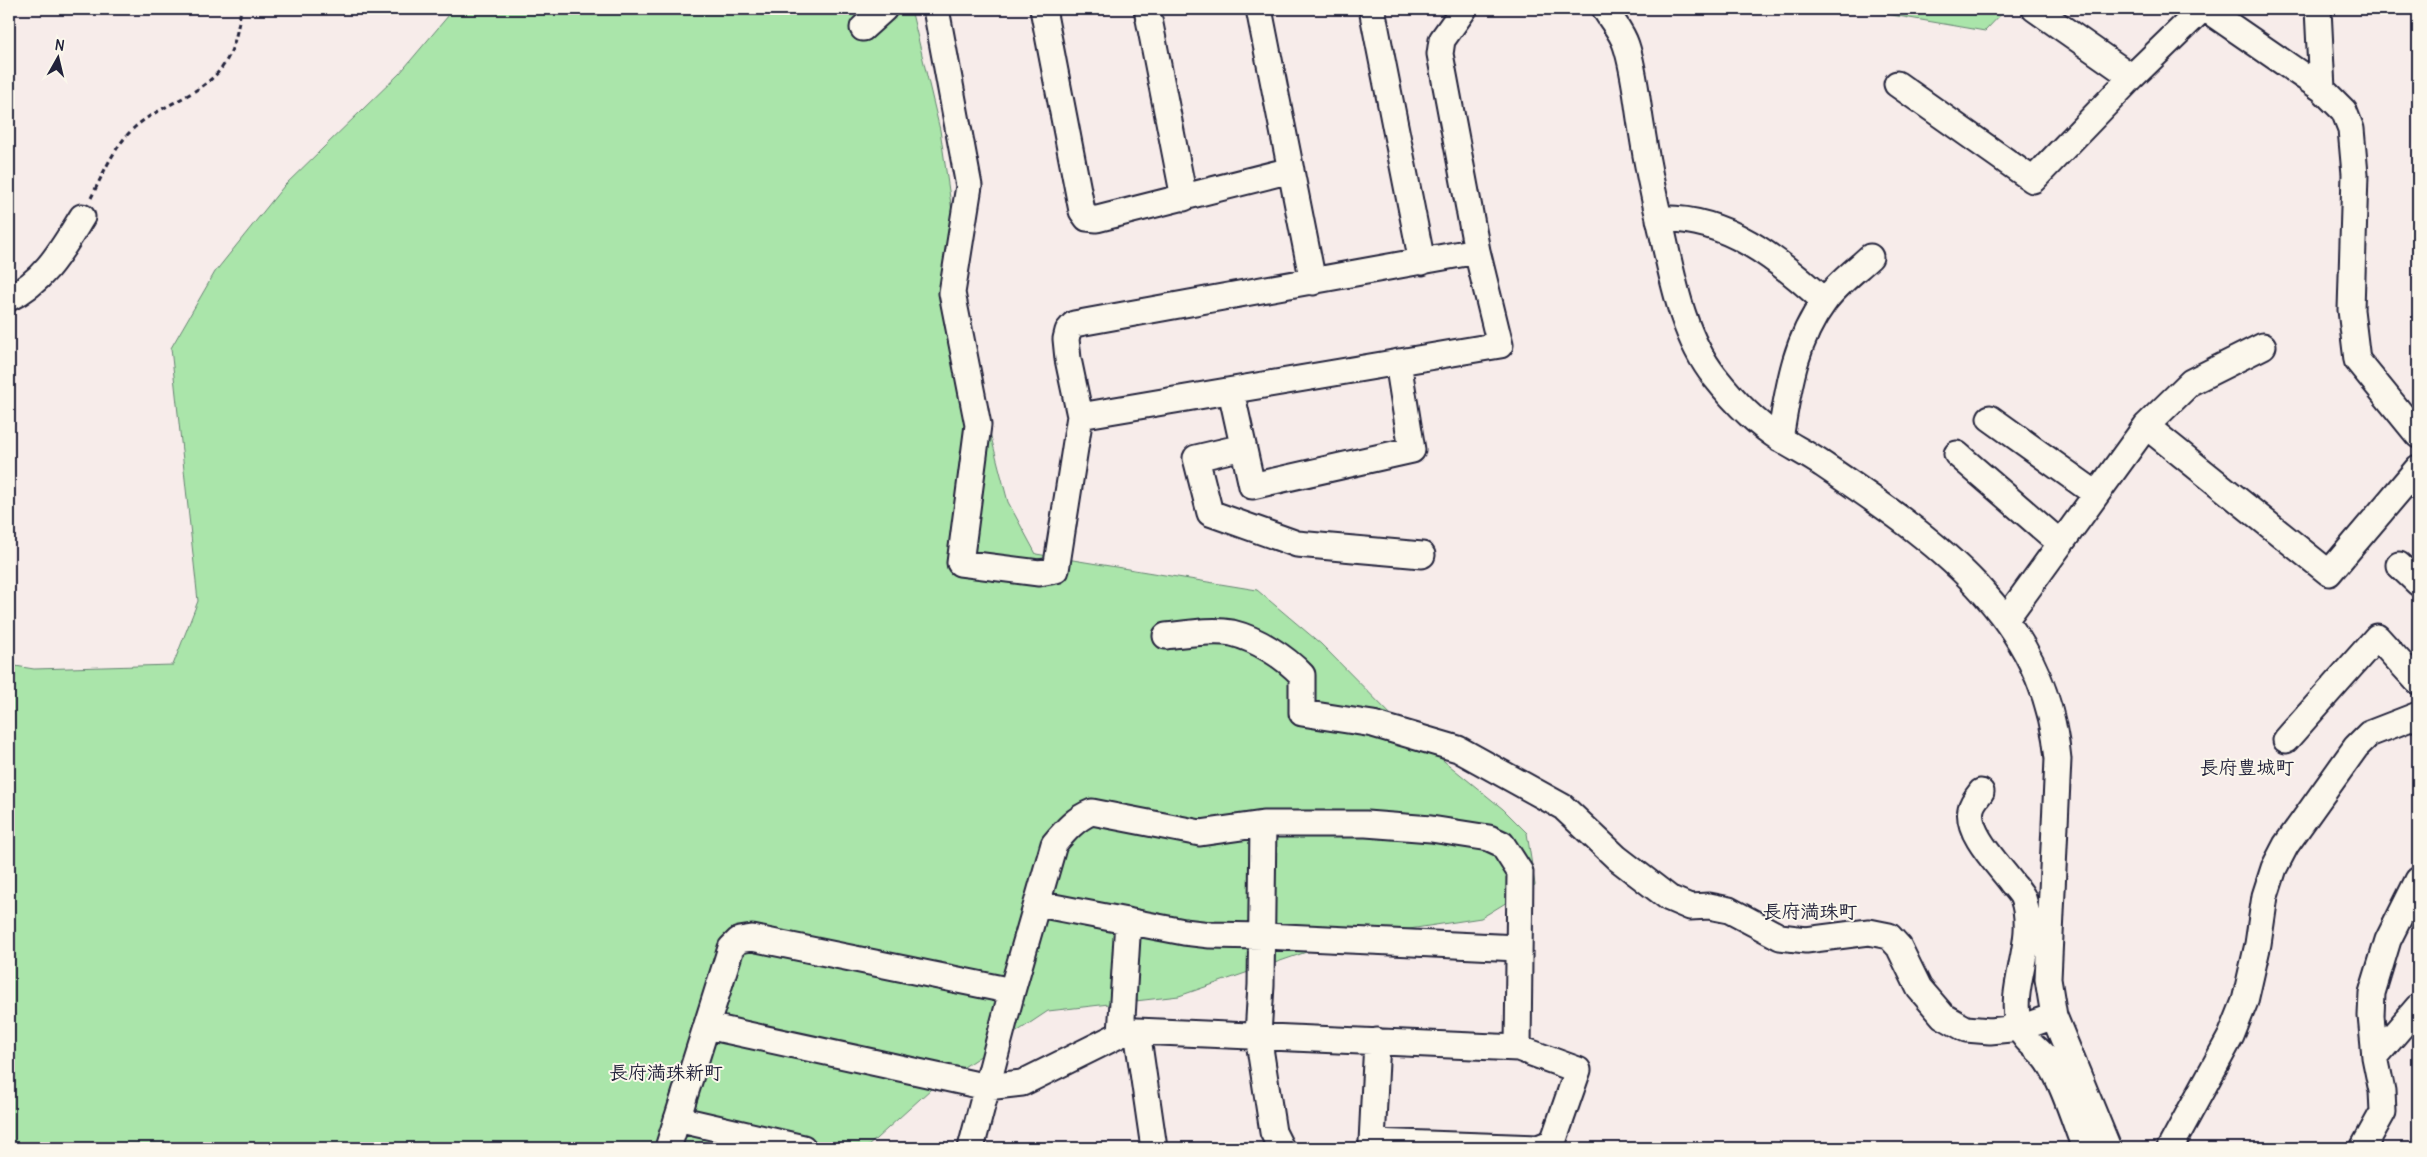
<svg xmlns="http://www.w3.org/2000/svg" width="2427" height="1157" font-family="Delius,'Klee One',sans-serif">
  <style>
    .green { fill: #aae5aa; stroke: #668472 }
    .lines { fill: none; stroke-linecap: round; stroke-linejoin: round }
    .minor-casing { stroke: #22223b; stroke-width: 29 }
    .path { stroke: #22223b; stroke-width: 3; stroke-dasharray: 5 4; stroke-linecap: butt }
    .minor { stroke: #fbf7ec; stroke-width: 25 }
    .labels { text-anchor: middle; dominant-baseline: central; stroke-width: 4; stroke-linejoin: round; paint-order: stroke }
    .quarter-label { font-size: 19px; font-weight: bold; fill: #22223b; stroke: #fbf7ec }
  </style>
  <rect width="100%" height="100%" fill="#f7ecea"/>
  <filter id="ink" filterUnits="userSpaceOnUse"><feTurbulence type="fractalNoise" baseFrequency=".02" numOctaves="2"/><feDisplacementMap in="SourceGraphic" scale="10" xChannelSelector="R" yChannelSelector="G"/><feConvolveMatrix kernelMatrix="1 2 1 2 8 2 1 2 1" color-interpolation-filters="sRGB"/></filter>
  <g filter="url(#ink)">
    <!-- green -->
    <path class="green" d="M454,9H911L940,130L978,387L1008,502L1036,554L1257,590L1321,644L1407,731L1503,809L1527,833L1535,885L1481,918L1344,939L1179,996L1048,1011L931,1089L866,1148H9V665L34,669L173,665L198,601L171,348L215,272L284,186L400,73Z
      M1857,9H2006L1985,31Z"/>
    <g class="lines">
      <!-- minor casing -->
      <g class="minor-casing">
        <path id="minor" d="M936,9L969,186L952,293L978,425L960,563L1039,573L1056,570L1080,416L1068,359L1066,339L1068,331L1074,324L1477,251
          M1043,9L1082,211L1087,218L1097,219L1291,170
          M1147,9L1184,198
          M1259,9L1313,282
          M1372,9L1422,262
          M1605,9C1611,20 1622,32 1626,45C1635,72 1637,103 1642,131C1647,165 1654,198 1662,231C1673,280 1683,337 1715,377C1734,401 1756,424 1782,440C1795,448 1809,455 1822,464C1933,539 2045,614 2058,759L2048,979L2054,1016L2108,1148
          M2035,9L2132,77
          M2206,9L2322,89L2344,111L2351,129L2355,174L2351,310L2357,360L2418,435
          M2318,9L2322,89
          M863,28L884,9
          M1897,84L2033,180L2132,77L2202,9
          M1659,219C1725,216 1778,259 1824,301
          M9,298C44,282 62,249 82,217
          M1231,391L1252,486L1412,450L1398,362
          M1080,416L1500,345L1477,251L1440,54L1442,40L1464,9
          M1990,418L2096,494
          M2146,426L2329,573L2418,468
          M1780,439C1788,391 1794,342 1824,302C1836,285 1855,271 1870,257
          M1243,447L1196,458L1210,513L1297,544L1422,555
          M1957,454L2060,543
          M2399,565L2418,583
          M2006,619L2146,426L2191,382L2263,346
          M1166,636C1186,634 1212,629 1232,633C1257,639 1285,657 1302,675V713L1373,724L1458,749L1563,807L1617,858L1669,898L1690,907L1709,906L1729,910L1780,937L1806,940L1869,932L1889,936L1899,947L1919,988L1943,1016L1966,1029L1990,1031L2020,1028L2054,1016
          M2286,740L2377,637L2418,682
          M1981,792C1977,797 1972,803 1971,809C1966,833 1998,864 2012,883C2016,888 2021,893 2023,898C2038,941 2007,988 2019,1026C2024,1042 2039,1048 2048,1061C2063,1082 2075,1123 2085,1148
          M1263,824L1261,985L1258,1035L1273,1132L1281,1148
          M1038,904L1184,932L1210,935L1262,936L1518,948
          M707,1026L987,1087L1022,1083L1121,1034L1137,1031L1518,1048L1578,1070L1553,1142L1538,1148L1372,1142L1377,1041
          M1137,1031L1154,1148
          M1121,1034L1128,921
          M2375,1057L2418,1007
          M677,1119L803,1148
          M668,1148L731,948L739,940L752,938L1012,991
          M971,1148L1012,991L1054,844C1065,831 1076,818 1092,812L1200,833L1263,824H1366L1431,829L1489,838L1502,844L1520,872L1518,1048
          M2170,1148L2231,1036L2245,1001L2258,944L2265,896L2274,868L2286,845L2356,747L2369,734L2418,715
          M2363,1148L2383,1112L2382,1091L2375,1057L2371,1016L2372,993L2388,940L2418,880"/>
      </g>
      <!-- path -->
      <path class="path" d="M91,198C103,174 114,146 135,127C160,105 199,96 220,70C234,53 238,29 241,9"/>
      <!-- minor -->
      <use href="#minor" class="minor"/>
    </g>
  </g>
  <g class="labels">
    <!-- quarter labels -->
    <g class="quarter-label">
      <text x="2247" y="767">長府豊城町</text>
      <text x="1810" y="911">長府満珠町</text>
      <text x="666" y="1072">長府満珠新町</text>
    </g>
  </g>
  <!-- margin -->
  <rect width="2427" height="1157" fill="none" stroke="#fbf7ec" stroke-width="30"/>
  <rect x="15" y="15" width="2397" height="1127" fill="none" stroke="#22223b" stroke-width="2" filter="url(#ink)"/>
  <!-- north arrow -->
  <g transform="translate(58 58) rotate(8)" stroke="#fbf7ec" stroke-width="4" paint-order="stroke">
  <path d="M0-4L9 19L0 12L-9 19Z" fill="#22223b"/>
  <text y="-8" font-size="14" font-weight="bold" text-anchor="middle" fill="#22223b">N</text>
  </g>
</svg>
